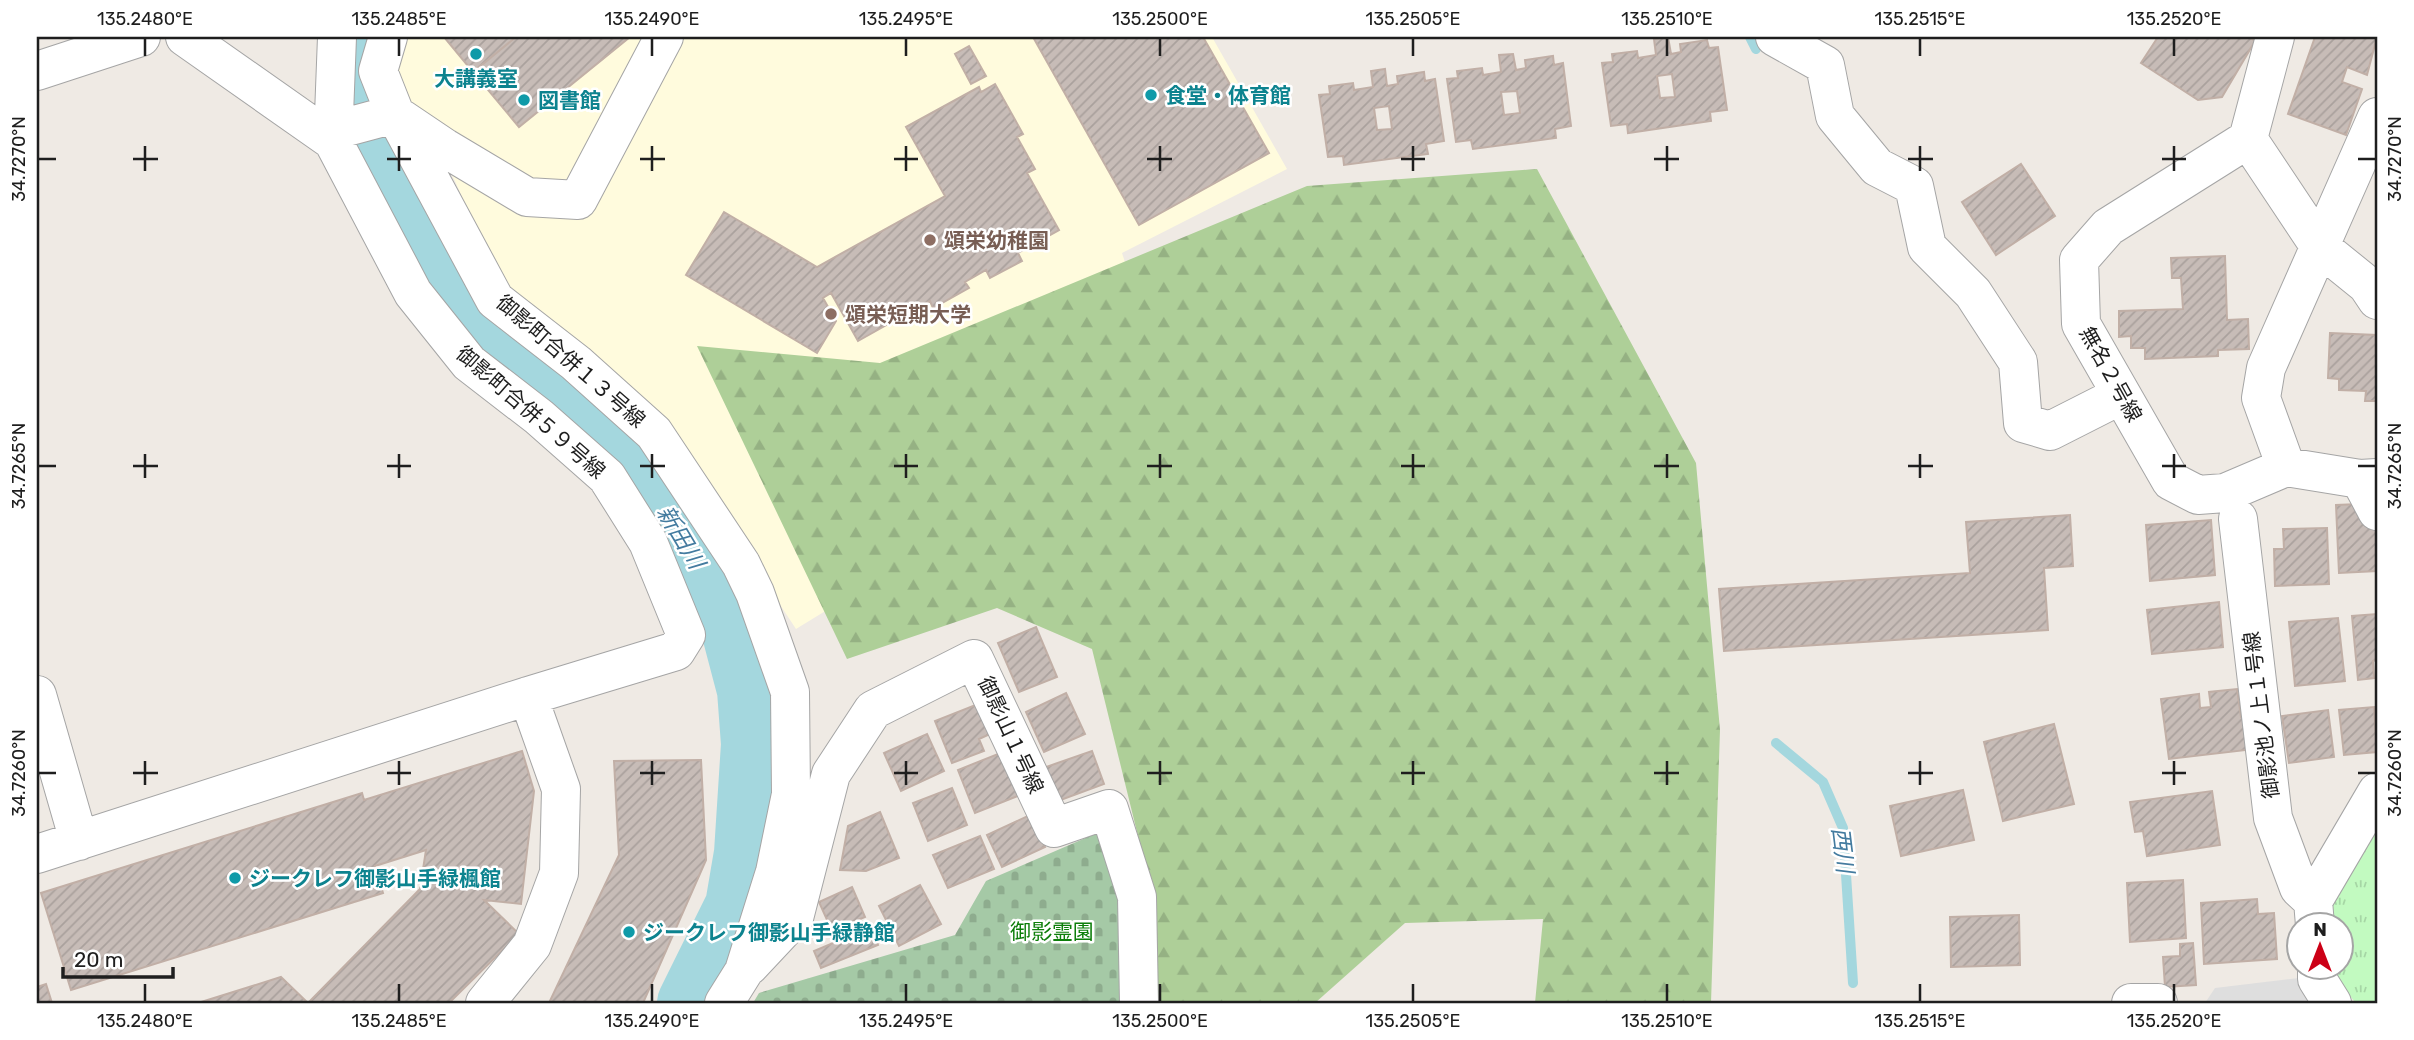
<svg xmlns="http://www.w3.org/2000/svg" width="2414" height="1040" font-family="Rubik,'Noto Sans JP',sans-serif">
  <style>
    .education { fill: #fffbdd }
    .forest { fill: url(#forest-firs) }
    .cemetery { fill: url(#cemetery-stones) }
    .park { fill: url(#park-tufts) }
    .parking { fill: #dedede }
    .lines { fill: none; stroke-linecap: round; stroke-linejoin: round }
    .stream { stroke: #a4d7de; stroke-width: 10 }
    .river { stroke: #a4d7de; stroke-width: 66 }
    .building { fill: url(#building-hatch); stroke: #c1afa6; stroke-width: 2; fill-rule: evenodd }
    .minor-casing { stroke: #a5a5a5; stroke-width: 40 }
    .minor { stroke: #fff; stroke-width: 38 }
    .ticks { fill: none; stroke: #1e1e1e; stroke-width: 2.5 }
    .culture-dot { fill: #0f9aa8; stroke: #fff; stroke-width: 2.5 }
    .education-dot { fill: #8d6e63; stroke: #fff; stroke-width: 2.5 }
    .labels { text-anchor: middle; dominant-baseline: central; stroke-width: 5; stroke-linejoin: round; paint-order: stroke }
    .culture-label { font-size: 21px; font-weight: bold; fill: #0d838f; stroke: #fff; text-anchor: start }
    .education-label { font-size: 21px; font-weight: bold; fill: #785e54; stroke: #fff; text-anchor: start }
    .street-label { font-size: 21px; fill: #1e1e1e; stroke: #fff }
    .park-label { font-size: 21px; fill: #0d7e0a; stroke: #fff }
    .water-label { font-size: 23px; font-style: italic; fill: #437b9f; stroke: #fff }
    .neatline { fill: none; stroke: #1e1e1e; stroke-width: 2.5 }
    .ticks-label { font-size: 18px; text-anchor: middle; fill: #1e1e1e }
  </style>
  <defs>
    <pattern id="forest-firs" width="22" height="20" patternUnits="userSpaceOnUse" patternTransform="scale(1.75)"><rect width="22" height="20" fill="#aecf98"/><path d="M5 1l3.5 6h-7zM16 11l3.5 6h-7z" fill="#95b183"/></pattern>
    <pattern id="cemetery-stones" width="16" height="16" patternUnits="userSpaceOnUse" patternTransform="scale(1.75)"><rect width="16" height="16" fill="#a5c9a6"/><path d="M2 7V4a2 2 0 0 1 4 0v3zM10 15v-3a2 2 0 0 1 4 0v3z" fill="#8eac8e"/></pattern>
    <pattern id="park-tufts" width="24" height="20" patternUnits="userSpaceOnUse" patternTransform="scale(1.75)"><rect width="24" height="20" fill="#c2fac0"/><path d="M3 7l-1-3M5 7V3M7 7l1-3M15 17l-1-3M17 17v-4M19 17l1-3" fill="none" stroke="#a6d6a5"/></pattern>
    <pattern id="building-hatch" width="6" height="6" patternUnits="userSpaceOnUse" patternTransform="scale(1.75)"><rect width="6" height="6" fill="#c7bcb7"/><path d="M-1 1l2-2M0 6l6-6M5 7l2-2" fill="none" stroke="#aaa19d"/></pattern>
  </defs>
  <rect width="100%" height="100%" fill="#efeae4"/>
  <!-- education -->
  <path class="education" d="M398,37H1212L1287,169L1122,253L1134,290L907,561L796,629L662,425L500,284L455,181L396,75Z"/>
  <!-- forest -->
  <path class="forest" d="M1537,169L1696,463L1720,730L1711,1003H1535L1543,919L1405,923L1315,1003H1155L1152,893L1092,649L997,608L847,659L697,346L880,363L1307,186Z"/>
  <!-- cemetery -->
  <path class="cemetery" d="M1104,830L1123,910L1125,1003H753L759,993L955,935L986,881Z"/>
  <!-- park -->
  <path class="park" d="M2377,814V1003H2356L2335,979L2333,967H2340V925H2330L2332,901Z"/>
  <!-- parking -->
  <path class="parking" d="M2308,977L2317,1003H2205L2215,988Z"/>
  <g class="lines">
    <!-- stream -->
    <path class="stream" d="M1750,37L1756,49
      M1776,743L1823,782L1843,828L1853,983"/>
    <!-- river -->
    <path class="river" d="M355,37L353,81L381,163L428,276L462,319L607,427L680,530L735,633L750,690L754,744L747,853L738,906L690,1003"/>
  </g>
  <!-- building -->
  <path class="building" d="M444,37H516L473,72Z
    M516,37H630L519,127L473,72Z
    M1033,37H1203L1269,153L1139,225Z
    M1668,37L1671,54L1681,52L1680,44L1707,40L1709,48L1718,47L1727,110L1710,112L1711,121L1628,133L1627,124L1611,126L1602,63L1613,62L1612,54L1637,51L1638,58L1656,55L1654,39ZM1672,74L1675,97L1660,98L1657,76Z
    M2158,37H2249L2255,41L2222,97L2198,100L2141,63Z
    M2315,37H2377L2367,75L2347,67L2342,82L2362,89L2346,135L2288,114Z
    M969,46L986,76L971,84L955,54Z
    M1513,54L1516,70L1526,68L1525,60L1553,56L1554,65L1563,63L1571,126L1555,129L1556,138L1473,149L1471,140L1456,142L1447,79L1458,78L1457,71L1482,68L1483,75L1501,72L1499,55ZM1517,91L1520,113L1504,115L1501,92Z
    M1385,69L1387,86L1398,84L1397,76L1424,72L1425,81L1435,79L1444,141L1426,144L1428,154L1344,165L1343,156L1328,157L1319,95L1330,94L1329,86L1353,83L1354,90L1373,87L1371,71ZM1389,106L1392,129L1377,130L1374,108Z
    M995,84L1023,134L1017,137L1035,169L1027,173L1059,230L1018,253L1022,261L990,278L986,270L965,282L969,288L933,308L930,301L914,310L917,317L903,325L899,318L858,341L831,293L823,298L836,321L817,353L686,275L724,212L817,267L945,196L906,127L979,87L981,92Z
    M2021,164L2055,216L1996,255L1962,202Z
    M2225,256L2227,320L2248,319L2249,349L2218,350V356L2145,359V348H2131V336L2119,337V311L2183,309L2181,278H2172L2171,258Z
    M2330,333L2377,335V401H2365L2366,391L2339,390V379L2328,378Z
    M2360,504L2376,524L2377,571L2339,573L2336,505Z
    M2070,515L2073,566L2044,568L2048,630L1724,651L1719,589L1970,573L1966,522Z
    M2211,520L2215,575L2150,581L2146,525Z
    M2327,528L2329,584L2275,586L2274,549H2284L2283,529Z
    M2219,602L2223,647L2152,654L2147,610Z
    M2377,614V660L2373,661L2374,678L2358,680L2352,616Z
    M2338,618L2345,681L2295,686L2289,622Z
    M1036,627L1057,677L1019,692L998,643Z
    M2237,689L2241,717L2250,716L2255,749L2169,759L2161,699L2199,694L2200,708L2211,707L2209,692Z
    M1066,693L1085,734L1044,752L1026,712Z
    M978,704L990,734L979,739L984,751L952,763L935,721Z
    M2374,707L2377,752L2344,755L2339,710Z
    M2328,710L2334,757L2289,763L2282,716Z
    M2054,724L2074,804L2003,821L1984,742Z
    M927,734L944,771L901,791L884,753Z
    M522,751L534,791L521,904L484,900L519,934L449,1003H308L420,889L426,850L375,866L383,893L71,990L41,893L362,793L364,800Z
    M1092,751L1104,784L1058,801L1046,767Z
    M1003,752L1020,795L975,813L958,770Z
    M701,760L706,860L643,1003H549L619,855L614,761Z
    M952,788L967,825L928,841L913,803Z
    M1963,790L1974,840L1901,856L1890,806Z
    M2212,791L2220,845L2147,856L2143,831L2135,832L2130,802Z
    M880,812L899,858L866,871L840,870L848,826Z
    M1030,815L1045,847L1002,867L987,835Z
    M980,836L994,869L948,888L933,855Z
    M2183,880L2186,938L2130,942L2127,883Z
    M920,885L941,924L899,946L879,906Z
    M852,887L865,917L832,931L819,902Z
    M2257,899L2258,914L2274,913L2277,959L2204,964L2201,903Z
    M2019,915L2020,965L1951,967L1950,917Z
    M871,927L878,945L821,968L814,951Z
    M2193,943L2196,985L2165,987L2163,957L2180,956V944Z
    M281,977L308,1003H198Z
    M46,984L52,1003H37V987Z"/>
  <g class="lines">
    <!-- minor casing -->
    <g class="minor-casing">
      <path id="minor" d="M185,37L333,141L343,128L395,114
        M388,37L378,71L395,114L495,300L576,363L654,433L741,564L755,593L790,692L791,794L775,872L744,971L724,1003
        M1775,37L1825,65L1835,116L1877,167L1914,186L1927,247L1973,293L2018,362L2023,423L2050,431L2121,395
        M2275,37L2248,139L2320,247L2367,285L2377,300
        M37,71L141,37
        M2377,117L2266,368L2261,398L2286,467L2360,479L2377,478
        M402,119L445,148L527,197L578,200L664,37
        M2248,139L2108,227L2079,260L2081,324L2171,481L2198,495L2225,493L2286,467
        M2360,479L2377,511
        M2238,519L2273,818L2299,888L2313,901
        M37,695L79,841
        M37,854L528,696L676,651L686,635L648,542L607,477L539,417L469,363L413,293L333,141L337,37
        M2315,925L2313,901L2377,792
        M749,966L794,918L831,774L873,710L974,659L1054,828L1109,809L1137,897L1139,1003
        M2317,967V979L2332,1003
        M485,1003L532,945L559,873L561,789L528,696
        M2131,1003H2158"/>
    </g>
    <!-- minor -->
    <use href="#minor" class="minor"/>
  </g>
  <!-- ticks -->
  <path class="ticks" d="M145,38V56M399,38V56M652,38V56M906,38V56M1160,38V56M1413,38V56M1667,38V56M1920,38V56M2174,38V56M145,146V171M399,146V171M652,146V171M906,146V171M1160,146V171M1413,146V171M1667,146V171M1920,146V171M2174,146V171M38,159H56M133,159H158M387,159H411M640,159H665M894,159H918M1147,159H1172M1401,159H1425M1654,159H1679M1908,159H1933M2162,159H2186M2358,159H2376M145,454V478M399,454V478M652,454V478M906,454V478M1160,454V478M1413,454V478M1667,454V478M1920,454V478M2174,454V478M38,466H56M133,466H158M387,466H411M640,466H665M894,466H918M1147,466H1172M1401,466H1425M1654,466H1679M1908,466H1933M2162,466H2186M2358,466H2376M145,761V785M399,761V785M652,761V785M906,761V785M1160,761V785M1413,761V785M1667,761V785M1920,761V785M2174,761V785M38,773H56M133,773H158M387,773H411M640,773H665M894,773H918M1147,773H1172M1401,773H1425M1654,773H1679M1908,773H1933M2162,773H2186M2358,773H2376M145,984V1002M399,984V1002M652,984V1002M906,984V1002M1160,984V1002M1413,984V1002M1667,984V1002M1920,984V1002M2174,984V1002"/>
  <!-- markers -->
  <g class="culture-dot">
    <circle cx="476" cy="54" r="7"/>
    <circle cx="1151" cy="95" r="7"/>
    <circle cx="524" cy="100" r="7"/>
    <circle cx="235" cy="878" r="7"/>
    <circle cx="629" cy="932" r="7"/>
  </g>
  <g class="education-dot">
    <circle cx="930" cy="240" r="7"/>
    <circle cx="831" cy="314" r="7"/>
  </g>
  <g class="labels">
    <!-- culture labels -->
    <g class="culture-label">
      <text x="476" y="78" text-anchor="middle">大講義室</text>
      <text x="1165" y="95">食堂・体育館</text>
      <text x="538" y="100">図書館</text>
      <text x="249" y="878">ジークレフ御影山手緑楓館</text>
      <text x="643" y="932">ジークレフ御影山手緑静館</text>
    </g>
    <!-- education labels -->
    <g class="education-label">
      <text x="944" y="240">頌栄幼稚園</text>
      <text x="845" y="314">頌栄短期大学</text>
    </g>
    <!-- street labels -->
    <g class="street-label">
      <text transform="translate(571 361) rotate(41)">御影町合併１３号線</text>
      <text transform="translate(2111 374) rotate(61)">無名２号線</text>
      <text transform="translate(531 412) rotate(41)">御影町合併５９号線</text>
      <text transform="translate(2261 715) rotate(-97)">御影池ノ上１号線</text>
      <text transform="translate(1011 735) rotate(65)">御影山１号線</text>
    </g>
    <!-- park labels -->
    <g class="park-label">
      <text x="1052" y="931">御影霊園</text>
    </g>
    <!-- water labels -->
    <g class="water-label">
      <text transform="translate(681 537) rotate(59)">新田川</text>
      <text transform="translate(1843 850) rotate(83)">西川</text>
    </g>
  </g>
  <!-- border -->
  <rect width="2414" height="1040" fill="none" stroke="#ffffff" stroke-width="77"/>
  <!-- north arrow -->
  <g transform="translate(2320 946)"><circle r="33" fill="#ffffff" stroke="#a5a5a5" stroke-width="2"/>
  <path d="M0-5L12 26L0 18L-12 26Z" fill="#cc0016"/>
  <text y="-10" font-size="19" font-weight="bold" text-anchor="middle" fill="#1e1e1e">N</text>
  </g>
  <!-- scale -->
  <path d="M63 967v10h110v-10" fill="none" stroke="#1e1e1e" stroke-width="3.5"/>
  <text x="74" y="967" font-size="21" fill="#1e1e1e" stroke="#ffffff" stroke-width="5" paint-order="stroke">20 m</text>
  <rect x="38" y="38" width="2338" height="964" class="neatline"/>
  <g class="ticks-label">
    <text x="145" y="25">135.2480°E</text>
    <text x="399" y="25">135.2485°E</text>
    <text x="652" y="25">135.2490°E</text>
    <text x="906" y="25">135.2495°E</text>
    <text x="1160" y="25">135.2500°E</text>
    <text x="1413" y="25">135.2505°E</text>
    <text x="1667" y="25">135.2510°E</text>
    <text x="1920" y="25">135.2515°E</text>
    <text x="2174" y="25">135.2520°E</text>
    <text transform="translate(19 159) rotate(-90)" y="6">34.7270°N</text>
    <text transform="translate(2395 159) rotate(-90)" y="6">34.7270°N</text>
    <text transform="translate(19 466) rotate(-90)" y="6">34.7265°N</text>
    <text transform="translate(2395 466) rotate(-90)" y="6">34.7265°N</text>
    <text transform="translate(19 773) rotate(-90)" y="6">34.7260°N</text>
    <text transform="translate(2395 773) rotate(-90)" y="6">34.7260°N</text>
    <text x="145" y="1027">135.2480°E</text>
    <text x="399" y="1027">135.2485°E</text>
    <text x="652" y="1027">135.2490°E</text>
    <text x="906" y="1027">135.2495°E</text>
    <text x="1160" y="1027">135.2500°E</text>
    <text x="1413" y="1027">135.2505°E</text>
    <text x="1667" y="1027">135.2510°E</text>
    <text x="1920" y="1027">135.2515°E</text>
    <text x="2174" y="1027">135.2520°E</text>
  </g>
</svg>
